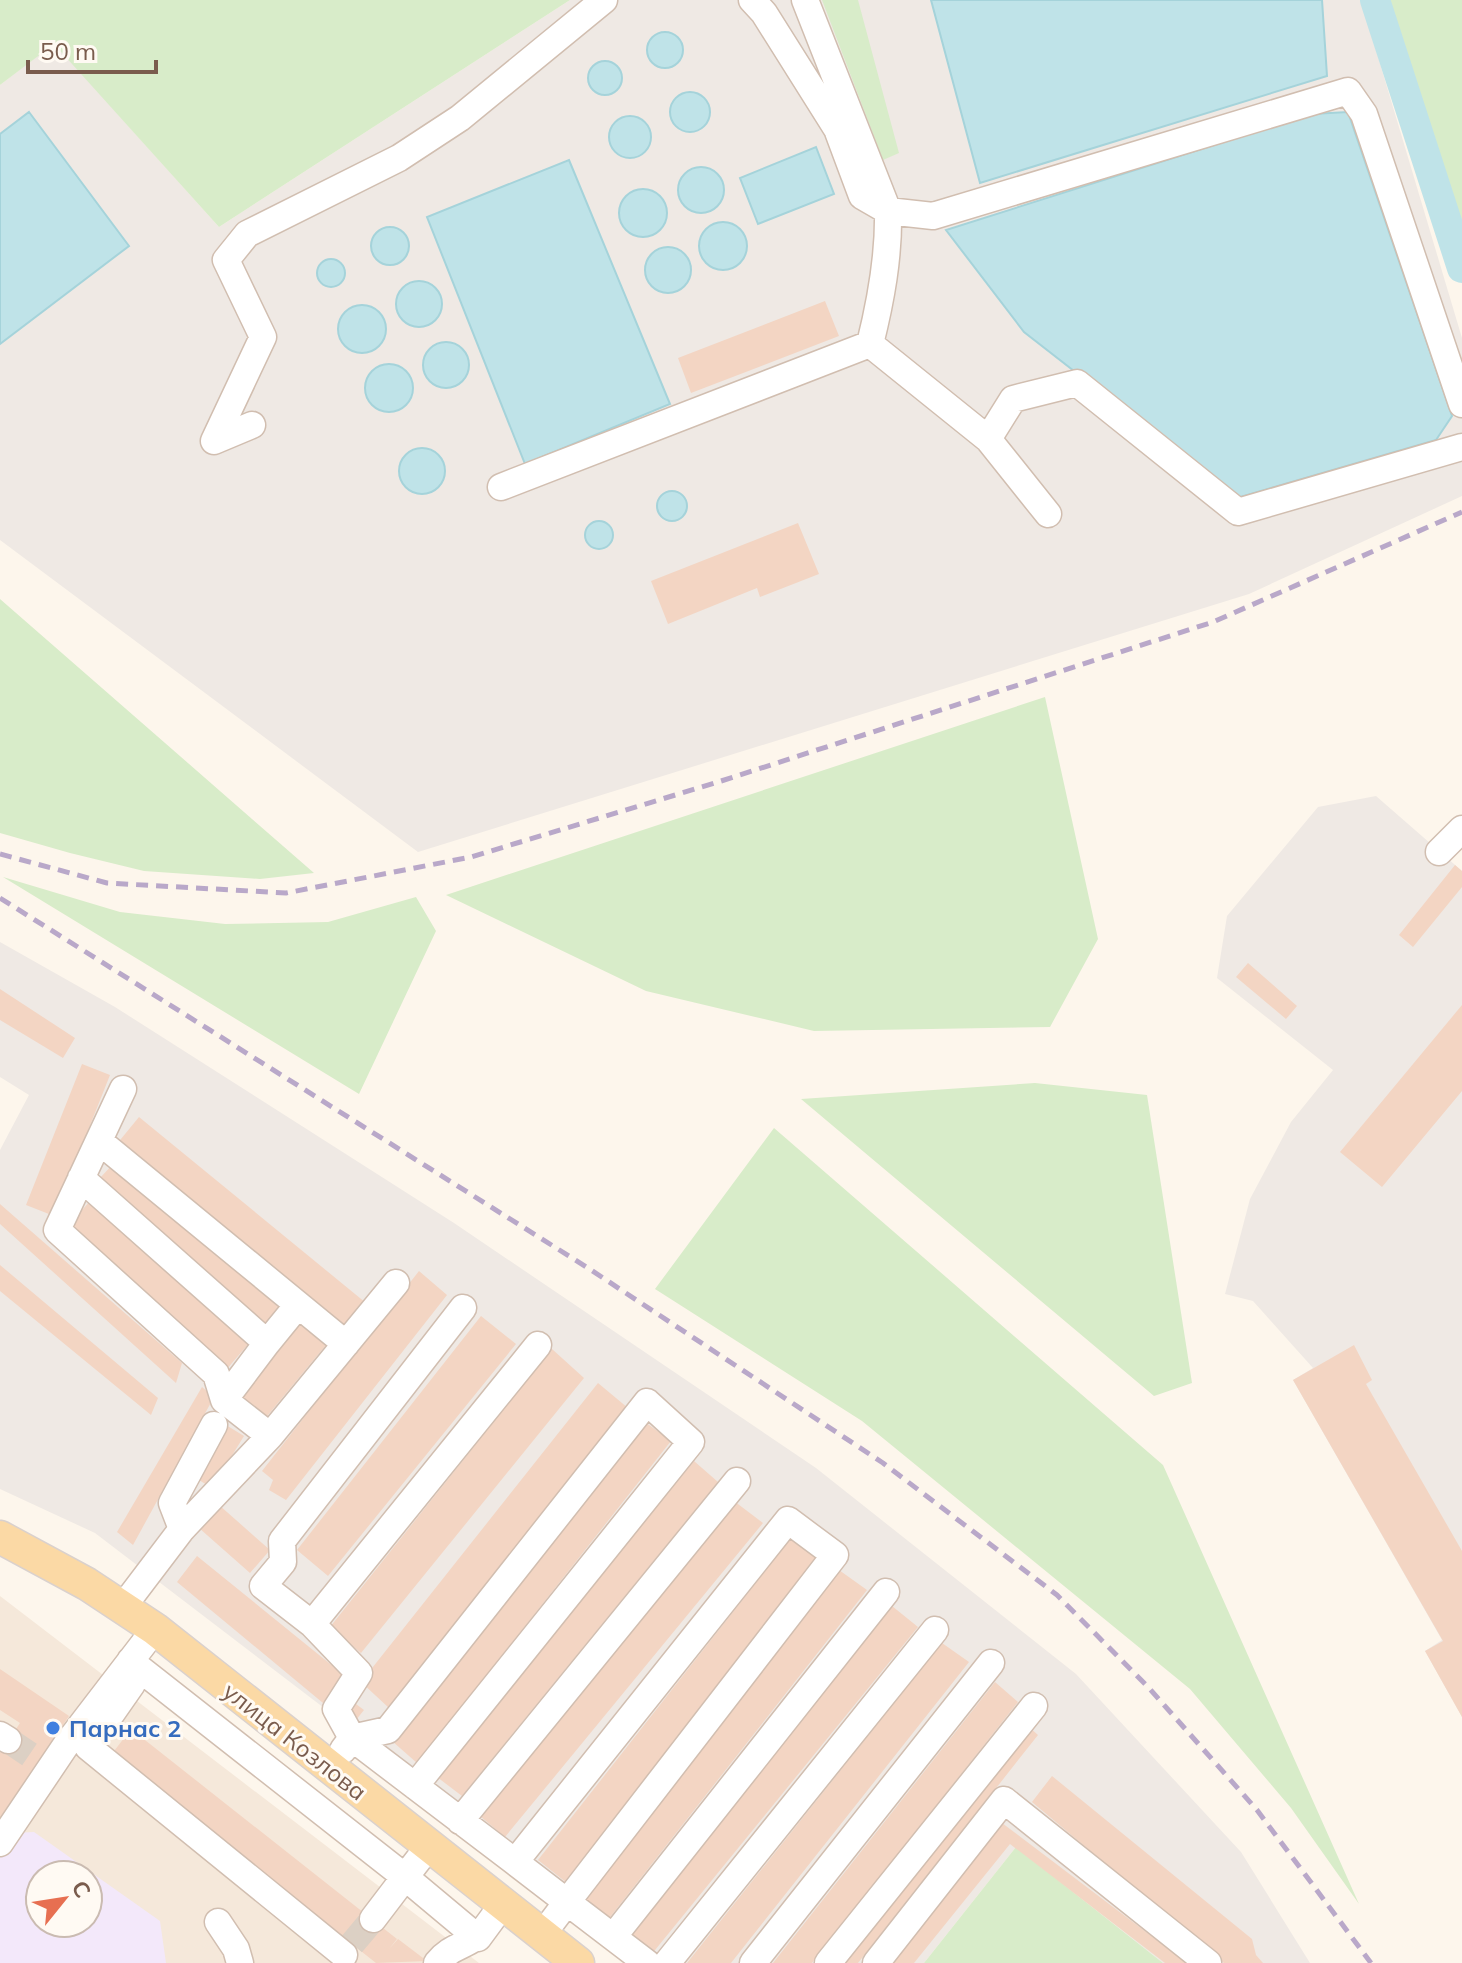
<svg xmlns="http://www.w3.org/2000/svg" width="1462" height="1963" font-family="Mulish,sans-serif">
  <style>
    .residential { fill: #f5e8da; fill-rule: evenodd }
    .industrial { fill: #efe9e4 }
    .education { fill: #f3e8fa; fill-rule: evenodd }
    .green { fill: #d8ecc9 }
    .water { fill: #bfe3e8; stroke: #a5d3da; stroke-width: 2 }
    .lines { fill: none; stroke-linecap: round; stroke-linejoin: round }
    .river { stroke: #bfe3e8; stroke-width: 30 }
    .building { fill: #f3d5c3 }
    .minor-tunnel { stroke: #dcd0c4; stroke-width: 26; stroke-dasharray: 26 13; stroke-linecap: butt }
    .minor-casing { stroke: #d1beb0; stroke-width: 29 }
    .major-casing { stroke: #dad1cd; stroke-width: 35 }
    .minor { stroke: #fff; stroke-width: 26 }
    .major { stroke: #fbd9a5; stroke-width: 32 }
    .rail { stroke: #b9a8c9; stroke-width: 5; stroke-dasharray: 12 8; stroke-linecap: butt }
    .shop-dot { fill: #3f7fe0; stroke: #fffaf3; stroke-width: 3 }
    .labels { text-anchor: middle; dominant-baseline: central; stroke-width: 6; stroke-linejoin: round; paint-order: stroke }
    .shop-label { font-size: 24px; font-weight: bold; fill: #366cbe; stroke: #fffaf3; text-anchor: start }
    .street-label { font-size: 24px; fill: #7a5c4d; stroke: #fffaf3 }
  </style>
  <rect width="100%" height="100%" fill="#fdf6ec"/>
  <!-- residential -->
  <path class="residential" d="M0,1596L479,1963H0ZM40,1875H88V1923H40Z"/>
  <!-- industrial -->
  <path class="industrial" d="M570,0H1361L1462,338V496L1249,594L418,852L0,540V85L54,43L219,227Z
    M1376,796L1462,871V1717L1425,1651L1442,1640L1293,1380L1313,1368L1253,1301L1225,1294L1250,1199L1291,1122L1333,1070L1217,978L1227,916L1318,807Z
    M0,942L115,1007L454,1223L816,1468L1076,1674L1241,1852L1310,1963H1163L1016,1847L924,1963H658L95,1533L0,1489V1150L29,1095L0,1077Z"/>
  <!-- education -->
  <path class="education" d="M34,1832L160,1921L166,1963H0V1855L14,1833ZM40,1875H88V1923H40Z"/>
  <!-- green -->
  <path class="green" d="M0,0H570L219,227L54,44L0,85Z
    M822,0H858L899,153L883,160Z
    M1389,0H1462V227Z
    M0,599L314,873L260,879L144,871L70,853L0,833Z
    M1045,697L1098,939L1050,1027L814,1031L646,991L446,895Z
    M3,877L120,912L225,924L328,922L416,897L436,931L359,1094Z
    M1035,1083L1147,1095L1192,1383L1154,1396L801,1099Z
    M774,1128L1163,1465L1359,1904L1291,1808L1190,1689L862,1421L655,1289Z
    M1016,1847L1163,1963H924Z"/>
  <!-- water -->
  <path class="water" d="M931,0H1322L1327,76L980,183Z
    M647 50a18 18 0 1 1 36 0a18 18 0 1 1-36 0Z
    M588 78a17 17 0 1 1 34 0a17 17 0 1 1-34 0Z
    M670 112a20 20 0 1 1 40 0a20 20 0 1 1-40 0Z
    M29,112L129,246L0,344V134Z
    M1348,112L1452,416L1436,440L1237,498L1024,332L946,230L1312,114Z
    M609 137a21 21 0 1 1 42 0a21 21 0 1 1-42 0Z
    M816,147L834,194L758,224L740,178Z
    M569,160L670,404L525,464L427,217Z
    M678 190a23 23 0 1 1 46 0a23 23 0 1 1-46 0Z
    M619 213a24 24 0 1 1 48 0a24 24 0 1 1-48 0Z
    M699 246a24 24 0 1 1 48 0a24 24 0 1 1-48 0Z
    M371 246a19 19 0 1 1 38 0a19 19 0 1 1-38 0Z
    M645 270a23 23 0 1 1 46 0a23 23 0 1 1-46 0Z
    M317 273a14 14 0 1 1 28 0a14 14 0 1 1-28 0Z
    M396 304a23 23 0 1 1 46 0a23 23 0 1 1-46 0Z
    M338 329a24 24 0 1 1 48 0a24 24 0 1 1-48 0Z
    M423 365a23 23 0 1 1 46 0a23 23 0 1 1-46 0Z
    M365 388a24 24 0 1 1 48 0a24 24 0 1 1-48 0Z
    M399 471a23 23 0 1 1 46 0a23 23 0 1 1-46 0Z
    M657 506a15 15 0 1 1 30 0a15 15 0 1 1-30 0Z
    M585 535a14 14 0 1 1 28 0a14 14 0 1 1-28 0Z"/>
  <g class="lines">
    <!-- river -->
    <path class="river" d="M1375,0L1462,268"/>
  </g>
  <!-- building -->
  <path class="building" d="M825,301L839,336L691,393L678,358Z
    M798,523L819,574L760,597L757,588L668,624L651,581Z
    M1455,865L1462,871V887L1413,947L1399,935Z
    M1248,963L1297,1006L1286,1019L1236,977Z
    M0,989L75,1038L63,1058L0,1020Z
    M1462,1005V1091L1382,1187L1340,1152Z
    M82,1064L110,1075L54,1216L26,1205Z
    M139,1117L366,1303L343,1331L116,1145Z
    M115,1162L284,1312L268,1330L99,1179Z
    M91,1200L250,1342L226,1370L66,1228Z
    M0,1204L182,1363L176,1383L0,1224Z
    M0,1265L158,1398L151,1415L0,1291Z
    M419,1271L447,1295L286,1500L269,1490L273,1480L262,1471Z
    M481,1316L516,1344L328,1576L297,1550Z
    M296,1320L326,1345L263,1421L232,1396Z
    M1354,1345L1372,1380L1366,1384L1462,1551V1717L1425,1651L1443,1641L1293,1380Z
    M552,1349L584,1378L361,1653L330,1627Z
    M598,1383L628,1408L389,1708L361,1682Z
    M202,1387L214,1397L133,1545L117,1532Z
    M645,1422L671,1441L417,1763L392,1741Z
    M226,1425L244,1436L212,1488L194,1477Z
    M694,1461L718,1482L462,1796L437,1777Z
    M734,1501L763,1523L505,1837L480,1816Z
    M219,1505L270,1550L250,1573L199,1528Z
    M792,1537L819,1558L567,1883L538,1860Z
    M197,1556L345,1676L323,1703L177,1582Z
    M839,1570L867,1590L607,1921L580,1900Z
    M892,1606L918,1627L651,1955L628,1938Z
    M942,1643L969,1662L731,1963H687Z
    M0,1669L69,1716L0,1818V1753L20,1723L0,1710Z
    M995,1682L1018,1702L812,1963H773Z
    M352,1701L364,1710L356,1720L344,1710Z
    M1028,1726L1038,1735L858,1963H837Z
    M131,1729L397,1939L389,1949L398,1939L427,1961L376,1963L352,1944L111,1755Z
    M1052,1776L1252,1939L1256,1955L1263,1963H1224L1032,1802Z
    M1002,1823L1187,1963H1165L1010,1844L914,1963H889Z"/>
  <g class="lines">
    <!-- minor-tunnel -->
    <path class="minor-tunnel" d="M8,1740L39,1761
      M352,1944L373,1919"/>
    <!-- minor casing -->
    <g class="minor-casing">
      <path id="minor" d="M752,0L764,13L837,129L862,196L888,211L933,216L1348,91L1364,114L1462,404
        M870,344L988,439L1013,399L1077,383L1238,512L1462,447
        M252,425L214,441L263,337L226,260L247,234L399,158L460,118L604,0
        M988,439L1048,514
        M501,487L870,344C881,300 889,257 888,211L805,0
        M1439,852L1462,829
        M99,1141L346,1344
        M81,1178L267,1343L224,1400
        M267,1343L298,1305
        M270,1436L396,1283
        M788,1520L835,1555L567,1902L515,1862Z
        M182,1529L172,1503L214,1425
        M122,1608L182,1529L270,1436L224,1400L216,1374L57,1230L123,1089
        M312,1624L263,1586L283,1562L282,1541L463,1308
        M130,1661L405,1877L373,1919
        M120,1675L132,1684L88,1747L344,1955
        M0,1735L8,1740
        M352,1738L388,1730L647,1402L691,1442L415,1786
        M352,1738L515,1862
        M343,1750L352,1738L336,1709L359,1673L312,1624L538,1345
        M460,1821L737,1481
        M0,1843L66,1745L155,1629
        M429,1846L405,1877L478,1938L503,1904
        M218,1922L236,1949L240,1963
        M542,1935L567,1902L647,1963
        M613,1937L886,1592
        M437,1963C453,1943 471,1947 486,1927
        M667,1963L935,1630
        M753,1963L991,1663
        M828,1963L1034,1706
        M876,1963L1004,1800L1208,1963"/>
    </g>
    <!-- major casing -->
    <g class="major-casing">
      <path id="major" d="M0,1537L87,1584L155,1629L578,1963"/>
    </g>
    <!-- minor -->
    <use href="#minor" class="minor"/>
    <!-- major -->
    <use href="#major" class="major"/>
    <!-- rail -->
    <path class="rail" d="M0,854L107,883L286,893L471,857L718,782L1213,622L1462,512
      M0,898L588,1268L883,1463L1057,1595L1149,1688L1257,1810L1371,1963"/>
  </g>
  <!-- markers -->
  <circle class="shop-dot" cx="53" cy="1728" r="8"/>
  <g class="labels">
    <!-- shop labels -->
    <g class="shop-label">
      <text x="69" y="1728">Парнас 2</text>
    </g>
    <!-- street labels -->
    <g class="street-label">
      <text transform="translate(295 1741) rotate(38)">улица Козлова</text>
    </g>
  </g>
  <!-- north arrow -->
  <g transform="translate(64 1899) rotate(60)"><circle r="38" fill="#fffaf3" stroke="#cabbb1" stroke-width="2"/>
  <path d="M0-6L14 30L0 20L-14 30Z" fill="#e76f51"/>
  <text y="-12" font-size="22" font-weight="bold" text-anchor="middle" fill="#7a5c4d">С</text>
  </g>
  <!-- scale -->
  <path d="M28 60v12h128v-12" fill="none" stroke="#7a5c4d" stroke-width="4"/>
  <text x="40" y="60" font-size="24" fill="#7a5c4d" stroke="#fffaf3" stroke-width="6" paint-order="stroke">50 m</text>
</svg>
